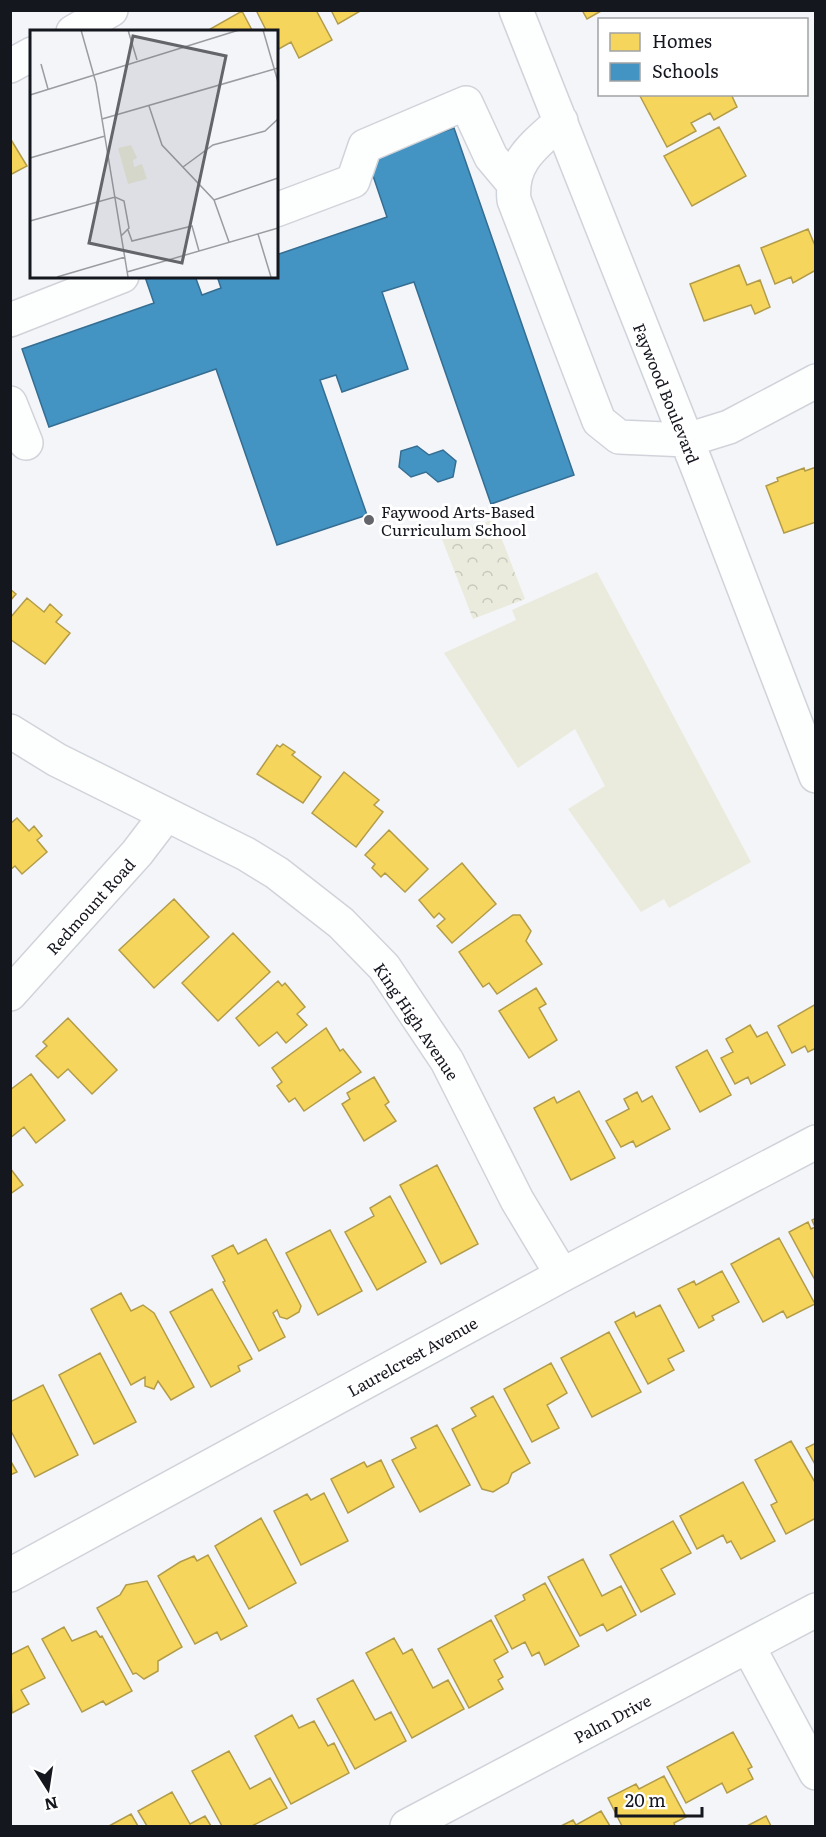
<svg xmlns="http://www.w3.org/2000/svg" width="826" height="1837" font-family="Literata,serif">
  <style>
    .park { fill: url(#park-crowns) }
    .garden { fill: #eaebdc }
    .homes { fill: #f6d55c; stroke: #b29c4a; stroke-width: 1.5 }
    .schools { fill: #4393c3; stroke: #356e92; stroke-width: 1.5 }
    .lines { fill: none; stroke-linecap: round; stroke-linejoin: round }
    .minor-casing { stroke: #d0d3d9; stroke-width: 36 }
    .minor { stroke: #fdfefe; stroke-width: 33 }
    .poi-dot { fill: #63656b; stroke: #fff; stroke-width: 2 }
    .labels { text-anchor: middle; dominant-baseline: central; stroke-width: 6; stroke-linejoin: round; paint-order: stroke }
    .street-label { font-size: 16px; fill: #15171f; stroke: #fff }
    .poi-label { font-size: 16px; fill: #15171f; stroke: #fff; text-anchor: start }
    .inset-road { fill: none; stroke: #9a9ca2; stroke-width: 1.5 }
    .view { fill: #63656b; fill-opacity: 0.15; stroke: #63656b; stroke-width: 3 }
    .inset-edge { fill: none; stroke: #15171f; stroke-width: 3 }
  </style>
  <defs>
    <pattern id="park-crowns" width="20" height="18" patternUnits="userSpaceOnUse" patternTransform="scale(1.5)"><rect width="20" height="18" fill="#eaebdc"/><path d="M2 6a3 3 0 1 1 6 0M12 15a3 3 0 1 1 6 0" fill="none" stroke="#c8c9bc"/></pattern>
  </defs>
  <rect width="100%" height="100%" fill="#f3f5f9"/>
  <!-- park -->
  <path class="park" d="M494,519L525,599L473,619L442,539Z"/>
  <!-- garden -->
  <path class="garden" d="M597,572L751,862L669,908L664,899L641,912L568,809L605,786L575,729L518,768L444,653L516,620L512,610Z"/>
  <!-- homes -->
  <path class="homes" d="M256,10H316L332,40L299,58L291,42L277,50L276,32H267Z
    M331,10H362L338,24Z
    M582,10H603L587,19Z
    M242,11L253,32H205Z
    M642,94H731L737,107L714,120L710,113L691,123L696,131L667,147L640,96Z
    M719,127L746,176L692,206L664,156Z
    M10,138L27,166L10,175Z
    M808,229L816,248V270L793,283L791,277L775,284L761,248Z
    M739,265L747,285L760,280L770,307L755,314L751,305L704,321L690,284Z
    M816,467V522L784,533L766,486L778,481L777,478L804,468L805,471Z
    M10,589L16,594L10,601Z
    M27,598L44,612L50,604L62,615L56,622L70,633L45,664L10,639V618Z
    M283,744L295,752L292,755L321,777L303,803L257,774L277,745L280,747Z
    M344,772L379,800L374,805L383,812L356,847L312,813Z
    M17,818L29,831L34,826L42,836L37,840L47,852L22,874L15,866L10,870V824Z
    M389,830L428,869L405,892L385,873L381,877L372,868L375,864L365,855Z
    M462,863L496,904L452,943L437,926L445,919L439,913L434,918L419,900Z
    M174,899L209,937L154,988L119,950Z
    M513,915H520L531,931L526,941L542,964L497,994L489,983L483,987L459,952Z
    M233,933L270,972L218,1021L182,983Z
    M278,981L282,986L285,983L305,1007L297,1014L307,1025L286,1043L277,1032L259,1046L236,1018Z
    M536,988L546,1004L539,1008L557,1040L529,1058L499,1011Z
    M816,1004V1048L808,1052L805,1046L792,1053L778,1026Z
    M68,1018L117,1070L92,1094L68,1069L58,1078L36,1056L47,1046L43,1042Z
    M750,1025L757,1037L767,1032L785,1065L751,1084L748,1077L735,1084L721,1058L733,1052L726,1039Z
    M326,1028L340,1051L343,1049L361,1072L304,1111L295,1098L289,1102L277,1086L282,1082L272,1068Z
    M707,1050L731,1095L700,1112L676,1067Z
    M31,1074L65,1120L36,1143L24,1127L10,1138V1090Z
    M374,1077L389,1102L385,1105L396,1121L364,1141L342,1104L350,1099L347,1093Z
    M579,1091L615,1158L571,1180L534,1108L554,1097L557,1103Z
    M637,1092L642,1102L652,1096L670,1129L636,1147L633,1141L621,1147L606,1121L629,1109L624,1099Z
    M437,1165L478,1244L441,1264L400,1185Z
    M10,1168L23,1185L10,1194Z
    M390,1196L426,1262L377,1290L345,1232L374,1216L370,1208Z
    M816,1218V1282L789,1232L808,1222L811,1229L815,1227L812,1220Z
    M330,1230L362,1291L318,1315L286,1253Z
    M779,1238L815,1304L787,1318L783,1311L763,1322L731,1264Z
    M266,1239L301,1306L299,1312L287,1319L280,1317L277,1310L273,1313L285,1337L259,1351L223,1282L225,1281L212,1256L233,1245L238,1254Z
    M722,1271L739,1302L712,1316L714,1320L699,1328L678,1289L694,1281L696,1285Z
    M212,1289L252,1359L238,1366L240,1371L211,1387L170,1312Z
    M121,1293L131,1311L143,1305L154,1313L194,1387L171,1400L158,1381L154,1389L145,1386V1377L131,1385L91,1309Z
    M660,1305L684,1351L668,1359L674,1370L648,1384L615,1322L634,1312L636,1317Z
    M609,1332L641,1392L592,1417L561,1358Z
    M100,1353L136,1422L94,1444L59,1375Z
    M551,1363L567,1393L547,1405L559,1428L532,1442L504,1389Z
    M43,1385L78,1455L35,1477L10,1429V1402Z
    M493,1396L530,1463L512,1473L508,1483L493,1492L482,1489L452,1429L476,1416L471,1408Z
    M437,1425L470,1485L420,1512L392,1460L416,1448L411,1438Z
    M791,1441L816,1484V1518L786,1534L771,1505L777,1502L755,1460Z
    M816,1443V1466L806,1448Z
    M10,1460L17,1472L10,1475Z
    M381,1460L394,1487L348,1513L331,1479L364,1462L367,1467Z
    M743,1482L775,1541L741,1559L731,1541L727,1543L723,1535L697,1549L680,1516Z
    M324,1493L348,1541L301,1565L274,1511L307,1494L311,1500Z
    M261,1518L296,1583L249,1609L215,1546Z
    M673,1521L691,1553L661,1569L675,1594L641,1612L610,1555Z
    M208,1555L247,1626L221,1640L217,1632L195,1644L158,1576L180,1562L194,1556L197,1561Z
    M583,1559L602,1596L621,1586L636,1615L607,1631L603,1624L580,1636L548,1577Z
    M147,1581L182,1647L158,1661V1671L144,1679L136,1673L133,1674L97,1608L120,1595L126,1585Z
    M545,1583L579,1646L545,1665L539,1652L532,1656L525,1642L512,1649L495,1616L525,1600L523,1595Z
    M491,1620L508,1652L494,1660L503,1677L498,1680L503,1689L469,1708L438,1649Z
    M64,1627L72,1641L96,1631L100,1637L102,1636L132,1691L106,1705L103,1701L82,1712L42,1639Z
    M394,1638L403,1654L412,1649L433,1688L448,1680L464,1709L412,1738L366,1653Z
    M28,1646L45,1678L21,1690L29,1704L12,1713L10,1655Z
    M353,1680L375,1720L391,1712L406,1741L355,1769L317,1699Z
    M292,1715L299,1728L314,1721L328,1746L334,1743L349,1773L291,1804L255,1736Z
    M733,1732L752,1767L748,1769L753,1779L727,1793L722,1783L686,1803L667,1767Z
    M229,1751L250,1789L270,1778L287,1808L252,1826H222L192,1771Z
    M664,1776L686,1817L674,1823L675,1826H622L608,1798L636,1784L639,1789Z
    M172,1792L190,1824L205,1816L211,1826H147L138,1811Z
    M601,1811L610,1826H561L573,1820L576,1825Z
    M131,1814L138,1826H109Z
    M766,1816L771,1826H747Z"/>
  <!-- schools -->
  <path class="schools" d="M454,128L574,475L491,504L414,282L382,292L408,369L342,392L336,375L320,380L367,515L277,545L216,369L49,427L22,349L154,303L145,277L147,276H195L202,295L221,288L217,276H276V255L387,217L367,158Z
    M417,446L429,455L443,450L456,461L453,477L438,482L426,472L411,477L399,467L401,451Z"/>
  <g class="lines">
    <!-- minor casing -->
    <g class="minor-casing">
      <path id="minor" d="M516,10L699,471L816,776
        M73,32L111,10
        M10,66L32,54
        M561,121C535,145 510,161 514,200L599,421L619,437L687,440L729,427L816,381
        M276,210L353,181L365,146L466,103L491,157L512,182
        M10,320L122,276
        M10,403L26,443
        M10,731L57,760L246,854L277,873L341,923L384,967L447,1061L517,1200L562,1275
        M10,994L137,853L166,815
        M10,1575L562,1275L816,1142
        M748,1646L816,1773
        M407,1826L816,1610"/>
    </g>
    <!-- minor -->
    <use href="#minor" class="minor"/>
  </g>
  <!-- markers -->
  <circle class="poi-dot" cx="369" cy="520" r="6"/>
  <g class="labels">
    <!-- street labels -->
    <g class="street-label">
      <text transform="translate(667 393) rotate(68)">Faywood Boulevard</text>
      <text transform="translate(90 906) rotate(-48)">Redmount Road</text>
      <text transform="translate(417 1021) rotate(56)">King High Avenue</text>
      <text transform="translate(412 1356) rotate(-29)">Laurelcrest Avenue</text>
      <text transform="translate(612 1718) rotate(-28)">Palm Drive</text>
    </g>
    <!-- poi labels -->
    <g class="poi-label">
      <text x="381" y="511">Faywood Arts-Based<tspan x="381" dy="18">Curriculum School</tspan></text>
    </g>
  </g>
  <!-- overview -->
  <g transform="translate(30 30)">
    <rect width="248" height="248" fill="#f3f5f9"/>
    <path d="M101,115L107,128L103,130L104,137L112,134L117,149L98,154L88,118Z" fill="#eaebdc"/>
    <path class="inset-road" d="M51,0L66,53L98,247M98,0L107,30M233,0L248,52M11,34L18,59M0,65L209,0M119,76L132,115L184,170L199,212M72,89L248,38M0,128L75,106M153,137L183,115L235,101L248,89M184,170L248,148M0,191L85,167L94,171L99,198L91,206M98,200L102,211L162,196L169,221M228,204L241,247M97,242L248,198M27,247L95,227"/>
    <path class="view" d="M103,6L196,26L152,233L59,213Z"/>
    <rect width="248" height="248" class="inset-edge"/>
  </g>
  <!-- border -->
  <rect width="826" height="1837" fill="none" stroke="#15171f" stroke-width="24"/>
  <!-- legend -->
  <rect x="598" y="18" width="210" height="78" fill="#ffffff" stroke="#a1a2a5" stroke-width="1.5"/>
  <rect x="610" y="33" width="30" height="18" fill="#f6d55c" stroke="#a1a2a5" stroke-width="1.5"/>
  <text x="652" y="48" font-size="18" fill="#15171f">Homes</text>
  <rect x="610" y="63" width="30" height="18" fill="#4393c3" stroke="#a1a2a5" stroke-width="1.5"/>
  <text x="652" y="78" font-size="18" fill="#15171f">Schools</text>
  <!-- north arrow -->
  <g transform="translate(48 1789) rotate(168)" stroke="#ffffff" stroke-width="4.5" paint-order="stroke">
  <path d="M0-4.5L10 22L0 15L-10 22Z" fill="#15171f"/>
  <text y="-9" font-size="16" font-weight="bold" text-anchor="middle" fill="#15171f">N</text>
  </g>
  <!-- scale -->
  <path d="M616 1807v9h86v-9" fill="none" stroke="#15171f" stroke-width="3"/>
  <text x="625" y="1807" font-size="18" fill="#15171f" stroke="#ffffff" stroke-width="4.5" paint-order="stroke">20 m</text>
</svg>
